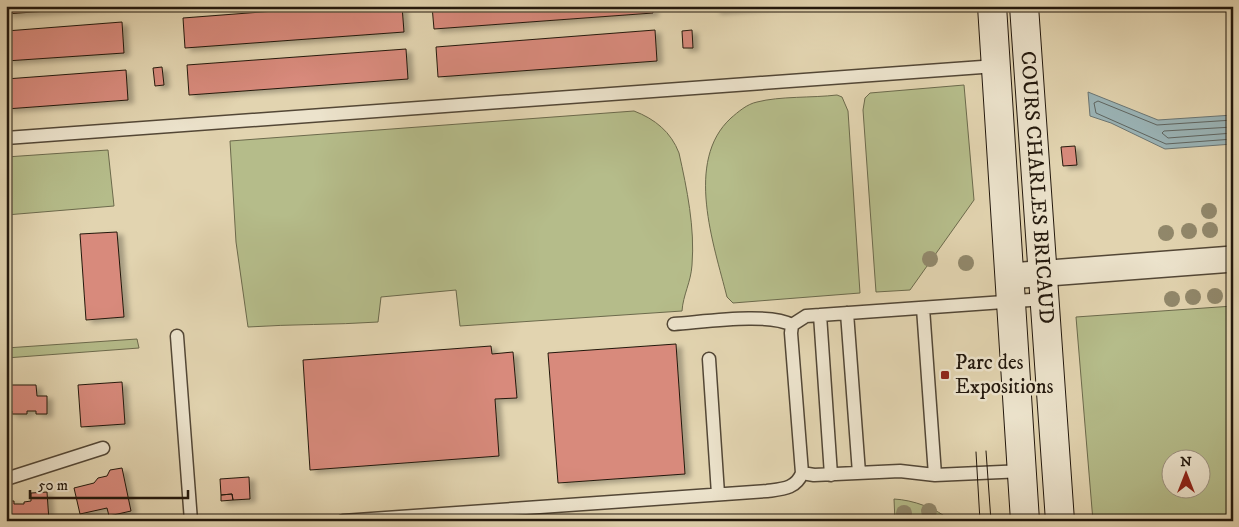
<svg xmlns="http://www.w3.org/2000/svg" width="1239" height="527" font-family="'IM FELL DW Pica',serif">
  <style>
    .green { fill: #b5bc8a; stroke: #6c6a4c; fill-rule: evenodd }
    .water { fill: #9bb5b8; stroke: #6b7674 }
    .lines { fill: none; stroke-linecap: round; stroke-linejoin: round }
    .shore { stroke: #5f6662; stroke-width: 1 }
    .building { fill: #d88a7c; stroke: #23180d; filter: url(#shadow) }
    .lane-casing { stroke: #534736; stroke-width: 15 }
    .street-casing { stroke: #534736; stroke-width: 28 }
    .secondary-casing { stroke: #23180d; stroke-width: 30 }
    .lane { stroke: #ece3cc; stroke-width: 12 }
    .street { stroke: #ece3cc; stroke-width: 25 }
    .secondary { stroke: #ece3cc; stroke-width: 28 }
    .tram { stroke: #23180d; stroke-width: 1 }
    .tree { fill: #91886b }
    .poi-dot { fill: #8f2418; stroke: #ece3cc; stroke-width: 2 }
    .labels { text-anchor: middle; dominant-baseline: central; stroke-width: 5; stroke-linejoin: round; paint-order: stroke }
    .street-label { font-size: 21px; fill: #23180d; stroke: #ece3cc }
    .poi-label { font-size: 21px; fill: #23180d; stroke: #ece3cc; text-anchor: start }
  </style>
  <defs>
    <filter id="shadow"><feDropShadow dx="5.5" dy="3" stdDeviation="2.5" flood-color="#0004"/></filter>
  </defs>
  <rect width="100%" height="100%" fill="#e2d4b0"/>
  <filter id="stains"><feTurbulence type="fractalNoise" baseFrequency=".004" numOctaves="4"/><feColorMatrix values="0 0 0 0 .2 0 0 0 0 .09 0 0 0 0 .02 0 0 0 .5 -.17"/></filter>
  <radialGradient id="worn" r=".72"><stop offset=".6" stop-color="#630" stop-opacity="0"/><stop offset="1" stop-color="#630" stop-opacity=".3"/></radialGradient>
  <!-- green -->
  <path class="green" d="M964,85L974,200L910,290L876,292L863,110L865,98L870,93Z
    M837,95L842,97L848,111L860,293L733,303L727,297C714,245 684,161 731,118C738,112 747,104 757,102C780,96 812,98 837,95Z
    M634,111C655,119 671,132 679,153C687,189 695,228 692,265C691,282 683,295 682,311L460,326L456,290L381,297L378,322C335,325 292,324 248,327L236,242L230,141Z
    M108,150L114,206L6,215V157Z
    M1233,306V521H1093L1076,317ZM1172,460H1202V490H1172Z
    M137,339L139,348L6,358V348Z
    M894,499C913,500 936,508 951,521H895Z"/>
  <!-- water -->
  <path class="water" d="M1088,92L1158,120L1233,115V144L1165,149L1111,123L1090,116Z"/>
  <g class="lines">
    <!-- shore -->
    <path class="shore" d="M1233,120L1157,125L1098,101L1094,103L1096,113L1166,144L1233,139
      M1233,127L1164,131L1162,133L1168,138L1233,133"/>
  </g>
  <!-- building -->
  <path class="building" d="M6,6H113L6,14Z
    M340,6H402L404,32L185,48L183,18Z
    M432,6H652L653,13L434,29Z
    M715,6H773L715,11Z
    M122,22L124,53L6,61V31Z
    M655,30L657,61L438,77L436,47Z
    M692,30L693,48H683L682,31Z
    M406,49L408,79L189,95L187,65Z
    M162,67L164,85L155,86L153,68Z
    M126,70L128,100L6,109V79Z
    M1075,146L1077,165L1063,166L1061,147Z
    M117,232L124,317L86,320L80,234Z
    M676,344L685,474L558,483L548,353Z
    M491,346L492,354L513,352L517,398L495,399L499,456L310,470L303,360Z
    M122,382L125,424L81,427L78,385Z
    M6,385H36L37,396H47V414H36V411H27V414H12V411H6Z
    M122,468L131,511L109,516L107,508L80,514L74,488L94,483L98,478L107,476L110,470Z
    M249,477L250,499L233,500L232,494L221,495L220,479Z
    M47,492L49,521H6V501H14V504H24V502L31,501V493Z
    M232,494L233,500L221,501V495Z"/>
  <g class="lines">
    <!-- lane casing -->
    <g class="lane-casing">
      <path id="lane" d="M6,138L996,66
        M923,308L935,475
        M847,313L859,473
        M820,315L831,475
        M674,324C704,322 768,312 792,325
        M177,336L191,521
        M709,359L718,494
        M1021,471L935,475L900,471L814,475L802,473L791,333L792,325L806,316L1045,299
        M6,479L103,448
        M343,521L767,491C782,489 796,489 802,473"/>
    </g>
    <!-- street casing -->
    <g class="street-casing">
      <path id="street" d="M1010,276L1233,259"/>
    </g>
    <!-- secondary casing -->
    <g class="secondary-casing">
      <g id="secondary">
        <path d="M992,6L1025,521"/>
        <path id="s1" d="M1024,6L1060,521"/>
      </g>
    </g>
    <!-- lane -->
    <use href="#lane" class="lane"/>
    <!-- street -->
    <use href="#street" class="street"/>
    <!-- secondary -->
    <use href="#secondary" class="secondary"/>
    <!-- tram -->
    <path class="tram" d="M986,451L991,521
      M976,452L980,521"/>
  </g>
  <!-- trees -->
  <g class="tree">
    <circle cx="1209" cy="211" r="8"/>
    <circle cx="1210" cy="230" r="8"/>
    <circle cx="1189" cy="231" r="8"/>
    <circle cx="1166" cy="233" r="8"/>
    <circle cx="930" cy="259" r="8"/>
    <circle cx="966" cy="263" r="8"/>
    <circle cx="1215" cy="296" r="8"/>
    <circle cx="1193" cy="297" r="8"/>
    <circle cx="1172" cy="299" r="8"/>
    <circle cx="929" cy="511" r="8"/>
    <circle cx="904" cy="513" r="8"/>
  </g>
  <!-- markers -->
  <rect class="poi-dot" x="940" y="370" width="10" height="10" rx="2.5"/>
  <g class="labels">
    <!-- street labels -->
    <g class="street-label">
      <text stroke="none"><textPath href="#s1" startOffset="182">COURS CHARLES BRICAUD</textPath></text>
    </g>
    <!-- poi labels -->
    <g class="poi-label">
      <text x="955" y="363">Parc des<tspan x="955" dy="24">Expositions</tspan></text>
    </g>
  </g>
  <!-- margin -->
  <rect width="1239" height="527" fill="none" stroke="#e2d4b0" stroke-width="25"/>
  <rect x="8" y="8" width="1224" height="512" fill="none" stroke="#23180d" stroke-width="2.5"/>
  <rect x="12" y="12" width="1214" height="502" fill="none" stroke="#23180d"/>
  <!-- north arrow -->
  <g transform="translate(1186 474)"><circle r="24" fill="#ece3cc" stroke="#9c9280"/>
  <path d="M0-4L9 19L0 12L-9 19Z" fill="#8f2418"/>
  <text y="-8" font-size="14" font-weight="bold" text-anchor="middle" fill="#23180d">N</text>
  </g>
  <!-- scale -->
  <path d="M30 490v8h158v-8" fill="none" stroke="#23180d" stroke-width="2.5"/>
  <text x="38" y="490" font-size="15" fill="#23180d" stroke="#ece3cc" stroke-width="4" paint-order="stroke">50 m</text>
  <rect width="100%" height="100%" filter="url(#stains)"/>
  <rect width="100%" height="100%" fill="url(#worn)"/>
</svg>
